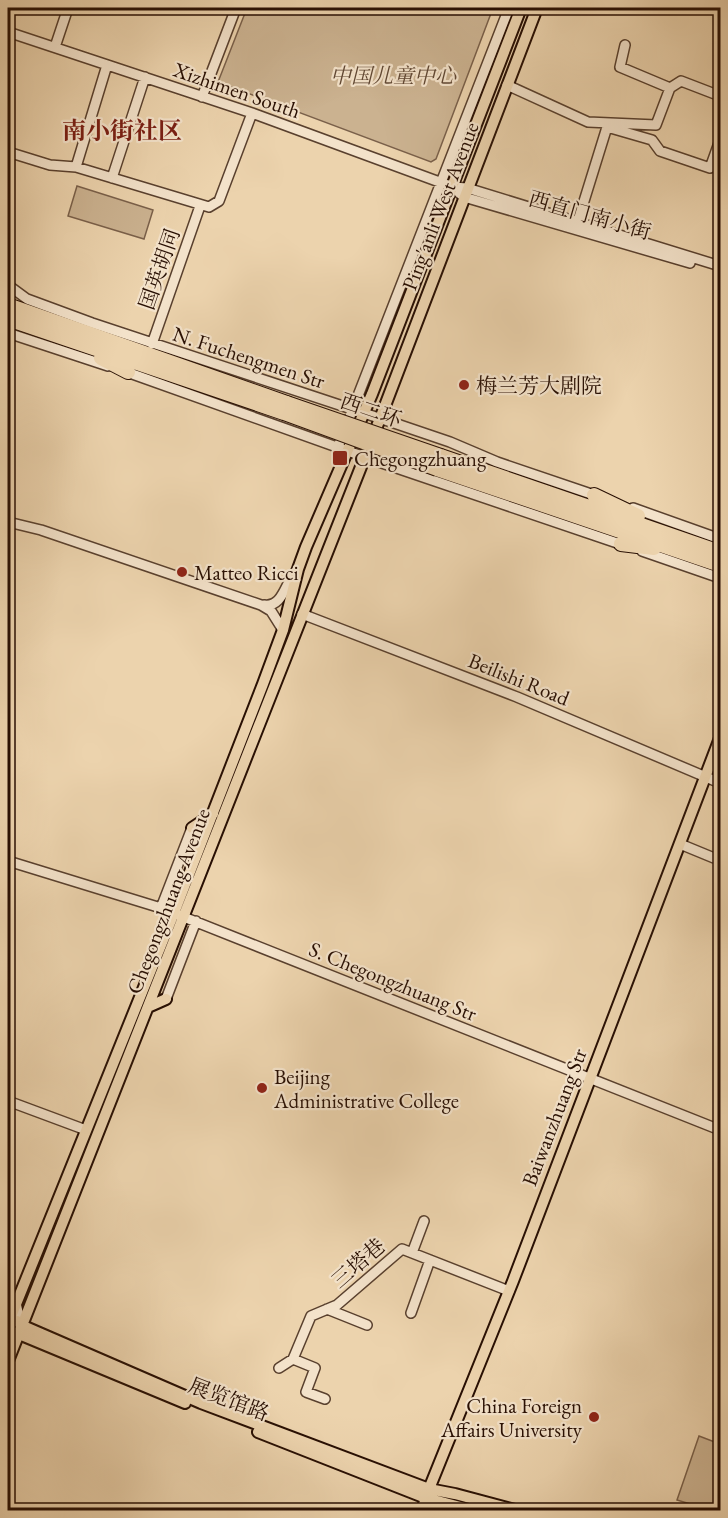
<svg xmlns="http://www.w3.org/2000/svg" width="728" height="1518" font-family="'EB Garamond','Noto Serif SC',serif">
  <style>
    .green { fill: #cbb290; stroke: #7a604a; stroke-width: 1.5 }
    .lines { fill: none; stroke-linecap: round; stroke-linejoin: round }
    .minor-casing { stroke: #59402e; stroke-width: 12 }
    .major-casing { stroke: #280f03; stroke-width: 14 }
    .highway-casing { stroke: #280f03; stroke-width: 16 }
    .minor { stroke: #f3e2ca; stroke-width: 9 }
    .major { stroke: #ecd3ad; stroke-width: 10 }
    .highway { stroke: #ecd3ad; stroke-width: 14 }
    .highway-bridge-casing { stroke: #280f03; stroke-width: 16; stroke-linecap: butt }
    .highway-bridge { stroke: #ecd3ad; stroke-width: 14 }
    .poi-dot { fill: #8f2418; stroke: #f3e2ca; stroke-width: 2 }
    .labels { text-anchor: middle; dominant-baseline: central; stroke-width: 4.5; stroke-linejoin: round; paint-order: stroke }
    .park-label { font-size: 21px; font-style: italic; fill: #614834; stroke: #f3e2ca }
    .street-label { font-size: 21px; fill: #280f03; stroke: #f3e2ca }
    .poi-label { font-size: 21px; fill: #280f03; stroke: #f3e2ca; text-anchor: start }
    .quarter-label { font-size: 24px; font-weight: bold; fill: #7a1f14; stroke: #f3e2ca }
  </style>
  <rect width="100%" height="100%" fill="#ecd3ad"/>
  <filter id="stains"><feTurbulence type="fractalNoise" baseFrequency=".00333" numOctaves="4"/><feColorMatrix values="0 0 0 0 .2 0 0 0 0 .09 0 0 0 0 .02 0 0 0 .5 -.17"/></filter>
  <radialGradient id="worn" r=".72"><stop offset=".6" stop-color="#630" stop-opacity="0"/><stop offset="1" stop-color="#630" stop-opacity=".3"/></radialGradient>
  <!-- green -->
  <path class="green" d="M247,8H493L436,159L431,162L218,82Z
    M77,186L153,210L144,239L68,216Z
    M699,1436L720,1444V1510H710L677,1500Z"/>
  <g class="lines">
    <!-- minor casing -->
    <g class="minor-casing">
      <path id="minor" d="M8,32L252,113L453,187L467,188L720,266
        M625,45L620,67L670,88L681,81L720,96
        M55,47L68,8
        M507,85L588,122L656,125L670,88
        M202,97L236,8
        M8,102V105
        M8,152L50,165L76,167L209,207L219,201L252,113
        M76,167L107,65
        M112,178L145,77
        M459,193L464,197L690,263
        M576,227L607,127L652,140L660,151L710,168L720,140
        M8,285L27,299L92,323L397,424L450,442L497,462L597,496
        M8,333L108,366
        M152,344L200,206
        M124,371L376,461L626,546
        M338,447L509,8
        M633,508L720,539
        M8,522L41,530L261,605L271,611L283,630
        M642,551L720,578
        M264,605C284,608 285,580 298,569
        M302,614L517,697L720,783
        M680,844L714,858
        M8,861L161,908L720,1130
        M161,908L192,828
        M166,999L196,921
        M8,1101L86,1130
        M412,1253L424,1221
        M8,1300L16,1303L21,1325
        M327,1309L367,1325
        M411,1313L430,1260
        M293,1359L315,1368L306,1392L325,1399
        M279,1368L293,1359L311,1316L337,1305L402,1249L509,1291"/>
    </g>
    <!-- major casing -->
    <g class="major-casing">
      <path id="major" d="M192,828L213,814
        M148,1007L166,999
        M17,1321L21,1325L201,1403L429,1489L455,1494L515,1510
        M8,1324L174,913L263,684L283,630L298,569L306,547L372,394L521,8
        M14,1332L185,1403
        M8,1361L383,411L537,8
        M258,1432L426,1498L472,1510
        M422,1510L429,1489L513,1281L720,738"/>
    </g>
    <!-- highway casing -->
    <g class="highway-casing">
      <path id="highway" d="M8,305L287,403
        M8,319L284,413
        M101,358L128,372
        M441,456L720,552
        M437,469L720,565
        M594,495L638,516
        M621,544L654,548"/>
    </g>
    <!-- minor -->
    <use href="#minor" class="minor"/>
    <!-- major -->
    <use href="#major" class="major"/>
    <!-- highway -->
    <use href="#highway" class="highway"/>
    <!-- highway-bridge casing -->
    <g class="highway-bridge-casing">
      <path id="highway-bridge" d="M287,403L441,456
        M284,413L437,469"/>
    </g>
    <!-- highway-bridge -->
    <use href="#highway-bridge" class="highway-bridge"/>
  </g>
  <!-- markers -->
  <g class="poi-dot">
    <circle cx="464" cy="385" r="6"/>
    <rect x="332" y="450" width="16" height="16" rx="3"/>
    <circle cx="182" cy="572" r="6"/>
    <circle cx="262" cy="1088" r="6"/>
    <circle cx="594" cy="1417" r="6"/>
  </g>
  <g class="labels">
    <!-- park labels -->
    <g class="park-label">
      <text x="393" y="75">中国儿童中心</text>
    </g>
    <!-- street labels -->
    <g class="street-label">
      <text transform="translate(237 90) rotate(19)">Xizhimen South</text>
      <text transform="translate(440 206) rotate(-69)">Ping'anli West Avenue</text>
      <text transform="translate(590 215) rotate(16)">西直门南小街</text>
      <text transform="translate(159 269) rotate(-71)">国英胡同</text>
      <text transform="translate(249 357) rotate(18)">N. Fuchengmen Str</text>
      <text transform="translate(371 410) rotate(19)">西二环</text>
      <text transform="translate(519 679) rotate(22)">Beilishi Road</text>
      <text transform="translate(168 901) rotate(-69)">Chegongzhuang Avenue</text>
      <text transform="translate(393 981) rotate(22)">S. Chegongzhuang Str</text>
      <text transform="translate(554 1117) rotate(-69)">Baiwanzhuang Str</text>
      <text transform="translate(358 1263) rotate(-41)">三塔巷</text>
      <text transform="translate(229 1399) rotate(21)">展览馆路</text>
    </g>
    <!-- poi labels -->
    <g class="poi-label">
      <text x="476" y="385">梅兰芳大剧院</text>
      <text x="354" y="458">Chegongzhuang</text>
      <text x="194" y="572">Matteo Ricci</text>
      <text x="274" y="1076">Beijing<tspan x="274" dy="24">Administrative College</tspan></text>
      <text x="582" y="1405" text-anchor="end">China Foreign<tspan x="582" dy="24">Affairs University</tspan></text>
    </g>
    <!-- quarter labels -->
    <g class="quarter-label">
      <text x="122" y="130">南小街社区</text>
    </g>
  </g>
  <!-- margin -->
  <rect width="728" height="1518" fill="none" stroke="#ecd3ad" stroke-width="30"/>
  <rect x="9" y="9" width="710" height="1500" fill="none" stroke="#280f03" stroke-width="3"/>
  <rect x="15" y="15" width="698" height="1488" fill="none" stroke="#280f03" stroke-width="1.5"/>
  <rect width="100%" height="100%" filter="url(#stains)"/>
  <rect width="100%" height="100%" fill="url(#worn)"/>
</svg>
